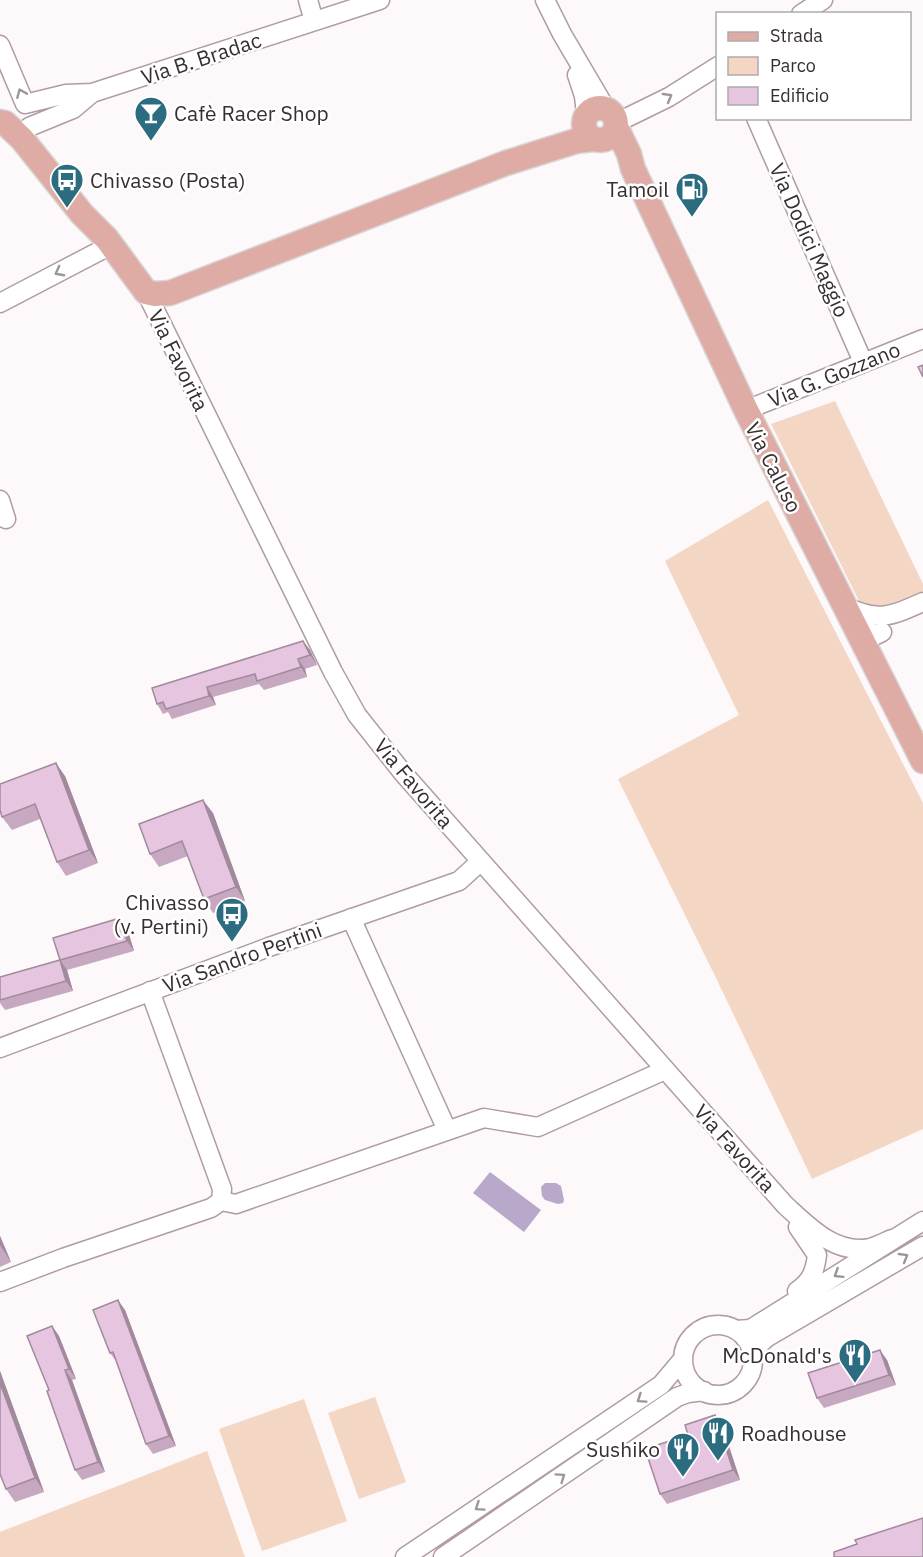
<svg xmlns="http://www.w3.org/2000/svg" width="923" height="1557" font-family="'IBM Plex Sans',sans-serif">
  <style>
    .green { fill: #f3d6c4 }
    .water { fill: #b8a9cb }
    .lines { fill: none; stroke-linecap: round; stroke-linejoin: round }
    .minor-casing { stroke: #b09ca1; stroke-width: 21 }
    .major-casing { stroke: #d7d5d6; stroke-width: 27 }
    .minor { stroke: #fff; stroke-width: 18 }
    .major { stroke: #deaca5; stroke-width: 24 }
    .wall { fill: #c6a9c1 }
    .shaded-wall { fill: #a18a9d }
    .building { fill: #e6c5e0; stroke: #a18a9d; stroke-width: 1.5 }
    .oneway { stroke: #9b9698 }
    .labels { text-anchor: middle; dominant-baseline: central; stroke-width: 5; stroke-linejoin: round; paint-order: stroke }
    .street-label { font-size: 21px; fill: #372e31; stroke: #fff }
    .poi-label { font-size: 21px; fill: #372e31; stroke: #fff; text-anchor: end }
  </style>
  <rect width="100%" height="100%" fill="#fdf8f9"/>
  <!-- green -->
  <path class="green" d="M835,401L923,584V591C904,598 877,616 859,601L771,424Z
    M768,500L923,803V1129L812,1179L717,980L618,779L739,715L665,561Z
    M375,1397L406,1482L359,1499L328,1413Z
    M304,1399L347,1521L262,1551L219,1429Z
    M207,1451L245,1557H0V1532Z"/>
  <!-- water -->
  <path class="water" d="M490,1172L541,1210L524,1232L473,1193Z
    M545,1183H556L561,1186L564,1200L563,1203L558,1204L545,1200L542,1196L541,1187Z"/>
  <g class="lines">
    <!-- minor casing -->
    <g class="minor-casing">
      <path id="minor" d="M308,0L314,21
        M545,0L562,34L606,109
        M801,14L823,0
        M0,45L25,104L66,94L92,93
        M577,75L584,96L586,114
        M756,118L863,362
        M616,123L669,97L718,66
        M29,127L73,109L92,93L380,0
        M146,292L333,672L357,715L403,773L785,1205C808,1226 835,1255 870,1248C877,1246 885,1242 892,1239
        M0,303L111,245
        M746,410L923,339
        M0,500L6,519
        M844,606C879,622 889,617 923,602
        M867,628L861,638L874,636L882,632
        M351,918L447,1130
        M150,991L222,1189L221,1201
        M0,1048L269,947L459,881L481,861
        M0,1282L63,1258L211,1208L221,1201L236,1204L484,1118L538,1127L665,1070
        M797,1291C811,1281 815,1272 817,1255L798,1227
        M683 1360a35 35 0 1 1 70 0a35 35 0 1 1-70 0Z
        M736,1330L750,1329L757,1325L923,1221
        M753,1358L758,1346L766,1338L923,1246
        M405,1557L661,1385L683,1359
        M443,1557L677,1397L688,1393L704,1391"/>
    </g>
    <!-- major casing -->
    <g class="major-casing">
      <path id="major" d="M584 124a16 16 0 1 1 32 0a16 16 0 1 1-32 0Z
        M0,122L5,123L22,139L82,214L107,239L146,292L155,294L170,293L506,163L576,141L593,139
        M616,127L629,154L633,169L746,410L923,761"/>
    </g>
    <!-- minor -->
    <use href="#minor" class="minor"/>
    <!-- major -->
    <use href="#major" class="major"/>
  </g>
  <!-- wall -->
  <path class="wall" d="M303,641L310,650L317,665L305,669L307,677L264,690L259,684L213,697L216,705L172,719L168,712L163,714L157,704Z
    M65,776L98,863L66,876L57,862L40,819L12,830L2,817Z
    M213,813L245,901L213,913L204,899L188,856L159,867L150,854Z
    M127,928L134,951L67,970L73,991L5,1010L0,1003V977L60,960Z
    M0,1236L11,1262L0,1267Z
    M125,1310L176,1446L153,1454L146,1444L116,1361L110,1353Z
    M52,1326L59,1336L76,1379L72,1380L105,1472L82,1480L75,1470L49,1390Z
    M887,1360L896,1385L824,1408L817,1398Z
    M0,1371L44,1492L15,1502L6,1489L0,1474Z
    M722,1425L740,1480L667,1504L660,1494Z"/>
  <!-- shaded-wall -->
  <path class="shaded-wall" d="M303,641L310,650L317,665L310,655Z
    M298,659L305,669L307,677L301,667Z
    M207,687L213,697L216,705L209,696Z
    M56,763L65,776L98,863L89,850Z
    M203,800L213,813L245,901L236,887Z
    M120,918L127,928L134,951L127,941Z
    M60,960L67,970L73,991L66,981Z
    M0,1236L11,1262L0,1245Z
    M118,1300L125,1310L176,1446L169,1436Z
    M52,1326L59,1336L76,1379L69,1369Z
    M880,1350L887,1360L896,1385L889,1375Z
    M65,1370L72,1380L105,1472L98,1462Z
    M0,1371L44,1492L35,1478L0,1383Z
    M715,1415L722,1425L740,1480L733,1470Z"/>
  <!-- building -->
  <path class="building" d="M923,365V377L918,367Z
    M303,641L310,655L298,659L301,667L257,681L255,674L207,687L209,696L166,709L163,702L157,704L152,688Z
    M56,763L89,850L57,862L35,804L2,817L0,810V784Z
    M203,800L236,887L204,899L182,841L150,854L139,824Z
    M120,918L127,941L60,960L53,938Z
    M60,960L66,981L0,1000V977Z
    M118,1300L169,1436L146,1444L113,1352L110,1353L93,1310Z
    M52,1326L69,1369L65,1370L98,1462L75,1470L47,1391L49,1390L27,1336Z
    M880,1350L889,1375L817,1398L808,1373Z
    M0,1383L35,1478L6,1489L0,1474Z
    M715,1415L733,1470L660,1494L645,1449L688,1435L685,1425Z
    M923,1518V1557H834V1552L857,1544L855,1540Z"/>
  <!-- one-way arrows -->
  <defs><path id="oneway-chevron" d="M-2-3.5L2.5 0L-2 3.5" fill="none" stroke-width="1.6" stroke-linecap="round" stroke-linejoin="round" transform="scale(1.5)"/></defs>
  <g class="oneway">
    <use href="#oneway-chevron" transform="translate(21 93) rotate(-113)"/>
    <use href="#oneway-chevron" transform="translate(668 97) rotate(-30)"/>
    <use href="#oneway-chevron" transform="translate(59 272) rotate(152)"/>
    <use href="#oneway-chevron" transform="translate(904 1257) rotate(-30)"/>
    <use href="#oneway-chevron" transform="translate(838 1274) rotate(148)"/>
    <use href="#oneway-chevron" transform="translate(641 1399) rotate(146)"/>
    <use href="#oneway-chevron" transform="translate(561 1477) rotate(-35)"/>
    <use href="#oneway-chevron" transform="translate(479 1507) rotate(146)"/>
  </g>
  <!-- icons -->
  <defs>
    <g id="bar-pin" transform="scale(1.725)"><path d="M0 17L-7.5 6A9.5 9.5 0 1 1 7.5 6Z" fill="#2c6c80" stroke="#fff"/><path d="M-6-5H6L.8 .8V4.5H3.5V6h-7V4.5H-.8V.8Z" fill="#fff"/></g>
    <g id="bus-pin" transform="scale(1.725)"><path d="M0 17L-7.5 6A9.5 9.5 0 1 1 7.5 6Z" fill="#2c6c80" stroke="#fff"/><path d="M-5-6H5V4H4V6H2V4H-2V6H-4V4H-5ZM-3.5-4V0h7V-4ZM-3.5 1.2v1.5H-2V1.2ZM2 1.2v1.5H3.5V1.2Z" fill="#fff"/></g>
    <g id="fuel-pin" transform="scale(1.725)"><path d="M0 17L-7.5 6A9.5 9.5 0 1 1 7.5 6Z" fill="#2c6c80" stroke="#fff"/><path d="M-5.5-6h7V0h2V4h1.3V-2.5L3-4.5l.8-.8L6-3V5H2.5V1h-1V6h-7ZM-4.2-4.7v3.2H.2V-4.7Z" fill="#fff"/></g>
    <g id="restaurant-pin" transform="scale(1.725)"><path d="M0 17L-7.5 6A9.5 9.5 0 1 1 7.5 6Z" fill="#2c6c80" stroke="#fff"/><path d="M-5-6h1v4h1v-4h1v4h1v-4h1v5L-1.5 .5V6h-2V.5L-5-1ZM5-6V6H3V1.5H1.5Q1.5-4 5-6Z" fill="#fff"/></g>
  </defs>
  <g fill-rule="evenodd">
    <use href="#bar-pin" x="151" y="113"/>
    <use href="#bus-pin" x="67" y="180"/>
    <use href="#fuel-pin" x="692" y="189"/>
    <use href="#bus-pin" x="232" y="914"/>
    <use href="#restaurant-pin" x="855" y="1355"/>
    <use href="#restaurant-pin" x="718" y="1433"/>
    <use href="#restaurant-pin" x="683" y="1449"/>
  </g>
  <g class="labels">
    <!-- street labels -->
    <g class="street-label">
      <text transform="translate(201 58) rotate(-18)">Via B. Bradac</text>
      <text transform="translate(810 240) rotate(66)">Via Dodici Maggio</text>
      <text transform="translate(179 360) rotate(64)">Via Favorita</text>
      <text transform="translate(834 374) rotate(-22)">Via G. Gozzano</text>
      <text transform="translate(774 467) rotate(63)">Via Caluso</text>
      <text transform="translate(414 783) rotate(50)">Via Favorita</text>
      <text transform="translate(242 957) rotate(-20)">Via Sandro Pertini</text>
      <text transform="translate(735 1148) rotate(48)">Via Favorita</text>
    </g>
    <!-- poi labels -->
    <g class="poi-label">
      <text x="174" y="113" text-anchor="start">Cafè Racer Shop</text>
      <text x="90" y="180" text-anchor="start">Chivasso (Posta)</text>
      <text x="669" y="189">Tamoil</text>
      <text x="209" y="902">Chivasso<tspan x="209" dy="24">(v. Pertini)</tspan></text>
      <text x="832" y="1355">McDonald's</text>
      <text x="741" y="1433" text-anchor="start">Roadhouse</text>
      <text x="660" y="1449">Sushiko</text>
    </g>
  </g>
  <!-- legend -->
  <rect x="716" y="12" width="195" height="108" fill="#ffffff" stroke="#afabad" stroke-width="1.5"/>
  <rect x="728" y="32" width="30" height="9" fill="#deaca5" stroke="#afabad" stroke-width="1.5"/>
  <text x="770" y="42" font-size="18" fill="#372e31">Strada</text>
  <rect x="728" y="57" width="30" height="18" fill="#f3d6c4" stroke="#afabad" stroke-width="1.5"/>
  <text x="770" y="72" font-size="18" fill="#372e31">Parco</text>
  <rect x="728" y="87" width="30" height="18" fill="#e6c5e0" stroke="#afabad" stroke-width="1.5"/>
  <text x="770" y="102" font-size="18" fill="#372e31">Edificio</text>
</svg>
